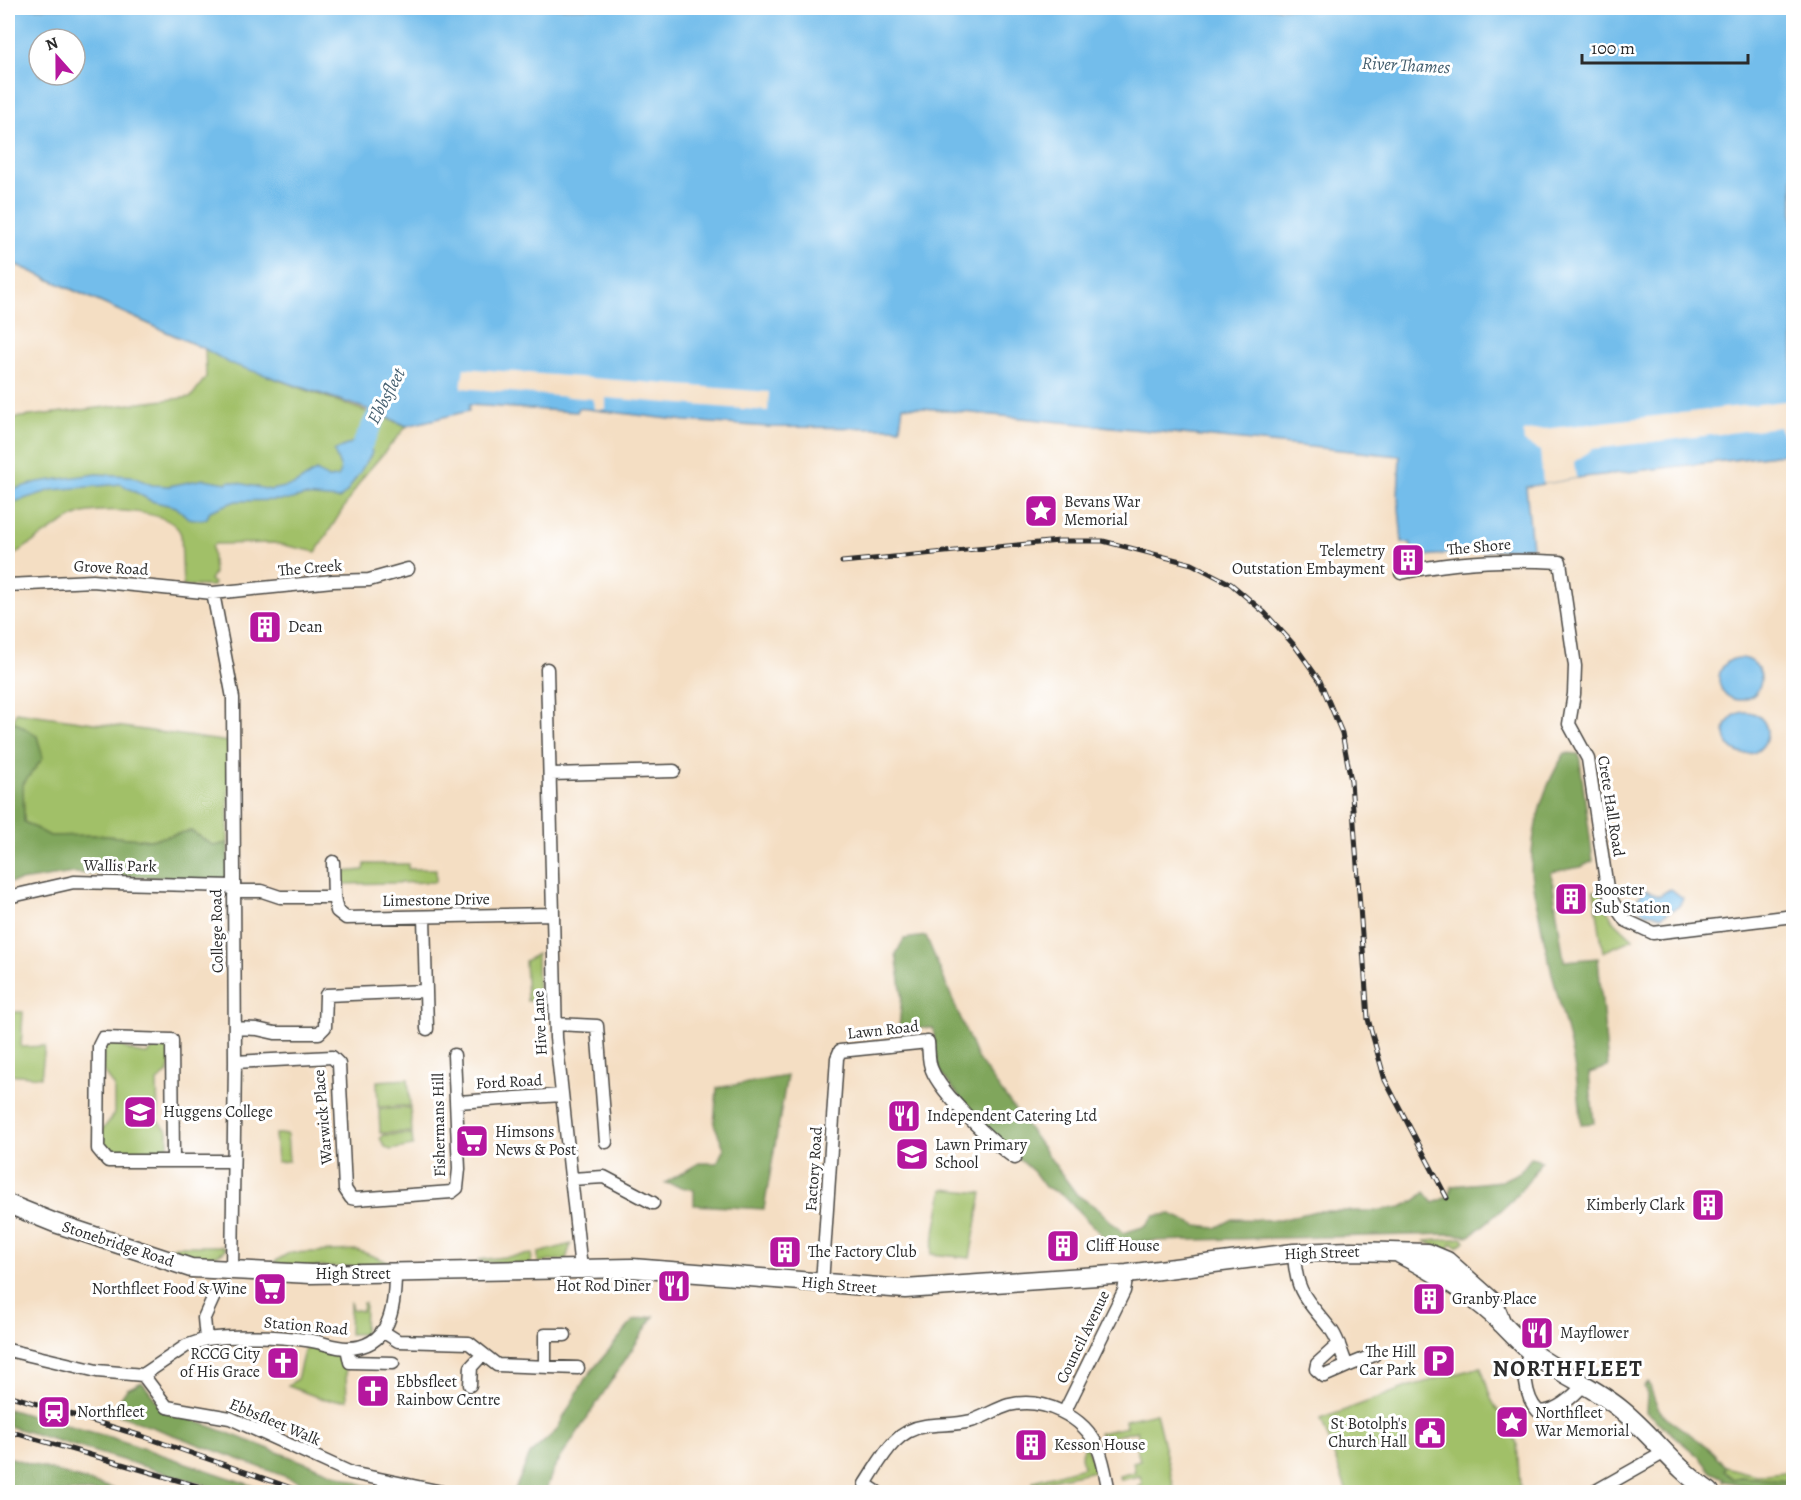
<svg xmlns="http://www.w3.org/2000/svg" width="1801" height="1500" font-family="Alegreya,serif">
  <style>
    .green { fill: #a1c068; stroke: #66764a; stroke-width: 1.5 }
    .forest { fill: #80a65c; stroke: #566844; stroke-width: 1.5 }
    .water { fill: #73bdeb; stroke: #4f748b; stroke-width: 1.5; fill-rule: evenodd }
    .pier { fill: #f4dec3 }
    .lines { fill: none; stroke-linecap: round; stroke-linejoin: round }
    .river { stroke: #73bdeb; stroke-width: 20 }
    .minor-casing { stroke: #494642; stroke-width: 15 }
    .secondary-casing { stroke: #494642; stroke-width: 21 }
    .minor { stroke: #fff; stroke-width: 12 }
    .secondary { stroke: #fff; stroke-width: 18 }
    .rail-casing { stroke: #2b2b2b; stroke-width: 5 }
    .rail { stroke: #fff; stroke-width: 3; stroke-dasharray: 9; stroke-linecap: butt }
    .labels { text-anchor: middle; dominant-baseline: central; stroke-width: 6; stroke-linejoin: round; paint-order: stroke }
    .poi-label { font-size: 16px; fill: #2b2b2b; stroke: #fff; text-anchor: start }
    .street-label { font-size: 16px; fill: #2b2b2b; stroke: #fff }
    .water-label { font-size: 18px; font-style: italic; fill: #445e6e; stroke: #fff }
    .district-label { font-size: 22px; font-weight: bold; letter-spacing: 1.5px; fill: #2b2b2b; stroke: #fff }
  </style>
  <rect width="100%" height="100%" fill="#fff"/>
  <filter id="ink" filterUnits="userSpaceOnUse"><feTurbulence type="fractalNoise" baseFrequency=".0167" numOctaves="2"/><feDisplacementMap in="SourceGraphic" scale="12" xChannelSelector="R" yChannelSelector="G"/><feConvolveMatrix kernelMatrix="1 2 1 2 8 2 1 2 1" color-interpolation-filters="sRGB"/></filter>
  <filter id="wash" filterUnits="userSpaceOnUse"><feTurbulence type="fractalNoise" baseFrequency=".008" numOctaves="4" result="noise"/><feDisplacementMap in="SourceGraphic" scale="24" xChannelSelector="R" yChannelSelector="G"/><feGaussianBlur stdDeviation="1.35" result="paint"/><feColorMatrix in="noise" values="0 0 0 0 0 0 0 0 0 0 0 0 0 0 0 0 0 1.4 0 .05"/><feComposite in="paint" operator="in"/></filter>
  <g filter="url(#wash)">
    <rect width="100%" height="100%" fill="#f4dec3"/>
    <!-- green -->
    <path class="green" d="M8,261L373,411L267,376L407,426L363,477L316,552L274,543L215,544L212,546L214,573L210,580L214,583L213,586H183L181,535C174,509 105,508 83,513C69,516 23,549 8,559V424L13,418L191,397L206,377L205,349Z
      M16,712L229,742L228,843L214,846L191,831L150,840L96,835L50,836L24,822L23,784L37,736L13,721Z
      M365,864H408V869H436V882L342,884L343,872L364,870Z
      M1594,891L1600,892L1604,906L1614,921L1633,939L1603,952Z
      M537,954L538,1001H527L525,961Z
      M12,1012H23L21,1047L45,1046L41,1077L8,1074Z
      M108,1042C126,1045 129,1054 148,1054L160,1042L166,1043L171,1049L169,1072L157,1081L158,1121L168,1131V1155L110,1158L104,1154L102,1130L114,1115V1086L103,1070V1049Z
      M408,1079L410,1106L378,1107L377,1081Z
      M410,1108L412,1132L380,1133L379,1109Z
      M275,1134H287L289,1161L277,1162Z
      M412,1134L413,1146L390,1150L384,1146L380,1138L383,1135Z
      M943,1189L982,1193L970,1258L931,1254Z
      M1463,1238L1465,1241L1457,1247L1452,1243L1447,1251L1424,1241Z
      M571,1244L566,1259L538,1263V1253Z
      M175,1246H221L226,1248C215,1265 182,1254 165,1252Z
      M357,1250L399,1266L309,1267L272,1263L289,1253Z
      M532,1254L531,1264L478,1262V1260Z
      M350,1302L352,1309L362,1311L363,1303H365L364,1334H349Z
      M305,1347L325,1350L340,1358L346,1371L347,1400H325L288,1386L297,1379Z
      M1481,1367L1491,1399L1517,1444L1520,1487L1506,1492H1347L1321,1419L1407,1387Z
      M1156,1413L1175,1492H1139L1138,1485L1142,1484L1140,1476L1120,1480L1119,1476L1135,1472L1133,1462L1140,1460L1134,1440L1139,1439L1137,1431L1110,1437L1109,1435L1101,1436L1099,1433L1126,1427L1125,1420Z
      M1086,1444L1095,1471L1033,1484V1481L1083,1467L1081,1456Z
      M1725,1467L1756,1475L1793,1471V1478L1788,1481L1740,1477L1734,1479L1723,1471Z"/>
    <!-- forest -->
    <path class="forest" d="M13,721L37,736L43,758L23,784L24,822L50,836L96,835L150,840L191,831L214,846L228,843V881L73,873L8,883V736Z
      M1565,753L1579,754L1593,861L1581,867L1551,872L1564,961L1598,958L1608,1067L1589,1073L1594,1123L1581,1124C1579,1054 1552,988 1540,919C1537,903 1531,885 1531,869C1532,827 1542,788 1565,753Z
      M926,936L977,1058L1077,1195L1097,1208L1123,1233L1146,1226L1154,1216L1171,1214L1197,1226L1216,1228L1233,1219L1280,1220L1316,1211H1373L1401,1207L1416,1200L1425,1192L1434,1203L1449,1196L1452,1186L1501,1181L1520,1172L1531,1158L1541,1161C1524,1194 1498,1213 1470,1236L1452,1234L1108,1242L1062,1194L1045,1187L1034,1172L994,1137L945,1079L938,1068L933,1028H899L902,994L896,954L904,939Z
      M787,1076L764,1209L694,1205V1190L665,1183L699,1163H717L724,1148L714,1124L717,1088Z
      M654,1316L554,1468L545,1492H514L530,1454L556,1431L585,1379L634,1320Z
      M142,1382L162,1408L364,1485L409,1492H327L119,1415L122,1407L116,1405L127,1389Z
      M1649,1383C1653,1395 1656,1409 1666,1417C1687,1434 1709,1443 1725,1467L1724,1471L1733,1479L1740,1477L1788,1481L1793,1478V1484L1755,1487L1724,1481V1478L1711,1472L1700,1458L1646,1412L1647,1395L1644,1386Z
      M8,1409L35,1417L34,1420L63,1424L113,1438L271,1492H229L8,1426Z
      M8,1457L124,1492H8Z"/>
    <!-- water -->
    <path class="water" d="M8,8H1793V453L1576,478L1526,487L1532,547L1412,557L1411,543H1402L1398,496L1400,456L903,406L900,428L768,427L686,421L579,408L577,412L469,405V411L407,426L373,411L229,363L205,349L8,261ZM39,39H75V75H39Z
      M353,442L372,451L371,455L346,493L339,499L304,496L288,500L236,501L210,511L207,518L202,520L188,518L176,507L151,501L121,484L52,490L8,504V491L38,482L97,474L131,476L152,485L169,486L204,479L227,483L230,481L270,490L294,485L316,471L328,478L338,477L341,469L334,451Z
      M1719 679a21 21 0 1 1 42 0a21 21 0 1 1-42 0Z
      M1725 733a21 21 0 1 1 42 0a21 21 0 1 1-42 0Z
      M1670,889L1683,898L1679,906L1662,916L1646,913L1633,904L1645,890L1659,896Z"/>
    <!-- pier -->
    <path class="pier" d="M464,368L769,392L768,411L606,398V409H594L593,399L461,388Z
      M1793,400V453L1779,427L1593,449L1574,462L1576,478L1543,484L1540,451L1524,442L1523,433L1526,431Z"/>
    <g class="lines">
      <!-- river -->
      <path class="river" d="M350,469L389,391"/>
    </g>
  </g>
  <g filter="url(#ink)">
    <g class="lines">
      <!-- minor casing -->
      <g class="minor-casing">
        <path id="minor" d="M1401,573C1453,561 1508,559 1560,562L1575,666L1574,694L1569,724L1588,759L1607,888L1613,903L1625,920L1653,933L1794,916
          M8,585L93,581L213,593L333,581L369,580L408,569
          M213,593L233,698L235,1062L232,1270
          M547,669L556,1038L581,1269
          M550,774L674,771
          M233,891H262L280,897H334L333,862
          M8,897L74,882L233,886
          M334,897L337,911L346,918L553,914
          M424,917L427,1029
          M556,1024L597,1026L606,1142
          M235,1028L257,1029L275,1033H319L325,1027L326,995L425,991
          M235,1062L332,1057L339,1064L345,1189L351,1198L356,1199L452,1192L457,1188L459,1169L454,1055
          M458,1102L562,1095
          M173,1160L172,1040L103,1038L99,1046L98,1149L108,1161H233
          M571,1179L604,1177L653,1203
          M1294,1253C1296,1296 1308,1300 1332,1331C1339,1341 1342,1355 1347,1366L1374,1355
          M822,1284L837,1058L840,1051L928,1042C929,1050 928,1062 932,1070C941,1093 993,1144 1015,1158
          M214,1296L204,1318L206,1339C235,1335 277,1336 306,1340C320,1341 333,1348 347,1348C391,1348 395,1306 395,1273
          M382,1331L398,1341L469,1343L497,1365L578,1368
          M206,1339L186,1346L143,1375L167,1407L230,1418L351,1473L442,1492
          M1339,1344L1317,1364L1316,1369L1324,1376L1347,1366
          M347,1348L350,1362L393,1363
          M8,1350L97,1371L143,1375
          M1531,1351C1521,1367 1525,1398 1538,1411C1554,1415 1575,1395 1584,1384
          M545,1366V1335H565
          M470,1385L471,1367L483,1354
          M1064,1413L1124,1291L1127,1274
          M877,1492L865,1484C881,1460 894,1430 925,1426C940,1424 956,1425 971,1421C984,1417 996,1409 1009,1405C1043,1397 1084,1416 1098,1448C1104,1462 1106,1478 1109,1492
          M1594,1492L1665,1452"/>
      </g>
      <!-- secondary casing -->
      <g class="secondary-casing">
        <path id="secondary" d="M8,1204L55,1223L191,1268L311,1274L632,1268L905,1289L1127,1274L1294,1253L1351,1251L1428,1253L1447,1261L1493,1302L1502,1324
          M1400,1254C1431,1270 1465,1290 1492,1314C1505,1326 1517,1340 1531,1352C1560,1374 1595,1387 1623,1411C1654,1437 1677,1470 1710,1492"/>
      </g>
      <!-- minor -->
      <use href="#minor" class="minor"/>
      <!-- secondary -->
      <use href="#secondary" class="secondary"/>
      <!-- rail casing -->
      <g class="rail-casing">
        <path id="rail" d="M842,562L1059,541H1103L1192,564L1231,584L1265,613L1295,646L1320,681L1342,733L1351,781L1368,1019L1385,1080L1447,1198
          M8,1395L142,1436L303,1492
          M8,1431L218,1492"/>
      </g>
      <!-- rail -->
      <use href="#rail" class="rail"/>
    </g>
  </g>
  <!-- icons -->
  <defs>
    <g id="sight-square" transform="scale(1.725)"><rect x="-9" y="-9" width="18" height="18" rx="4" fill="#b5179e" stroke="#fff"/><path d="M0-6L1.8-2.2L6-1.7L2.9 1.2L3.7 5.4L0 3.3L-3.7 5.4L-2.9 1.2L-6-1.7L-1.8-2.2Z" fill="#fff"/></g>
    <g id="building-square" transform="scale(1.725)"><rect x="-9" y="-9" width="18" height="18" rx="4" fill="#b5179e" stroke="#fff"/><path d="M-4-6H4V6H1V3H-1V6H-4ZM-2.5-4.3h1.7v1.8h-1.7ZM.8-4.3h1.7v1.8H.8ZM-2.5-1h1.7V.8h-1.7ZM.8-1h1.7V.8H.8Z" fill="#fff"/></g>
    <g id="school-square" transform="scale(1.725)"><rect x="-9" y="-9" width="18" height="18" rx="4" fill="#b5179e" stroke="#fff"/><path d="M0-5L7-2L0 1L-7-2ZM-4 1L0 2.5L4 1V4Q0 6-4 4Z" fill="#fff"/></g>
    <g id="restaurant-square" transform="scale(1.725)"><rect x="-9" y="-9" width="18" height="18" rx="4" fill="#b5179e" stroke="#fff"/><path d="M-5-6h1v4h1v-4h1v4h1v-4h1v5L-1.5 .5V6h-2V.5L-5-1ZM5-6V6H3V1.5H1.5Q1.5-4 5-6Z" fill="#fff"/></g>
    <g id="supermarket-square" transform="scale(1.725)"><rect x="-9" y="-9" width="18" height="18" rx="4" fill="#b5179e" stroke="#fff"/><path d="M-6-5.5h2.5l.6 2H6L4.5 2H-2.5L-4.4-4H-6ZM-1.5 3.2a1.3 1.3 0 1 0 .1 0ZM3 3.2a1.3 1.3 0 1 0 .1 0Z" fill="#fff"/></g>
    <g id="parking-square" transform="scale(1.725)"><rect x="-9" y="-9" width="18" height="18" rx="4" fill="#b5179e" stroke="#fff"/><path d="M-3.5-5.5H1a3.5 3.5 0 0 1 0 7H-1V5.5H-3.5ZM-1-3.4V-.6H.8a1.4 1.4 0 0 0 0-2.8Z" fill="#fff"/></g>
    <g id="church-square" transform="scale(1.725)"><rect x="-9" y="-9" width="18" height="18" rx="4" fill="#b5179e" stroke="#fff"/><path d="M-1.2-6h2.4v3.5h3.3v2.4h-3.3V6h-2.4V-.1h-3.3v-2.4h3.3Z" fill="#fff"/></g>
    <g id="station-square" transform="scale(1.725)"><rect x="-9" y="-9" width="18" height="18" rx="4" fill="#b5179e" stroke="#fff"/><path d="M-3-6H3Q5-6 5-4V2Q5 4 3 4L4.5 6H3L1.5 4h-3L-3 6H-4.5L-3 4Q-5 4-5 2V-4Q-5-6-3-6ZM-3.5-4v3h7v-3ZM-3.5 1v1.5H-2V1ZM2 1v1.5H3.5V1Z" fill="#fff"/></g>
    <g id="civic-square" transform="scale(1.725)"><rect x="-9" y="-9" width="18" height="18" rx="4" fill="#b5179e" stroke="#fff"/><path d="M-.6-6.5H3V-4.5H.6V-3L4-1V1h2V6H-6V1h2V-1L-.6-3ZM-1.2 2.5V6h2.4V2.5Z" fill="#fff"/></g>
  </defs>
  <g fill-rule="evenodd">
    <use href="#sight-square" x="1041" y="511"/>
    <use href="#building-square" x="1408" y="560"/>
    <use href="#building-square" x="265" y="627"/>
    <use href="#building-square" x="1571" y="899"/>
    <use href="#school-square" x="140" y="1112"/>
    <use href="#restaurant-square" x="904" y="1116"/>
    <use href="#supermarket-square" x="472" y="1141"/>
    <use href="#school-square" x="912" y="1154"/>
    <use href="#building-square" x="1708" y="1205"/>
    <use href="#building-square" x="1063" y="1246"/>
    <use href="#building-square" x="785" y="1252"/>
    <use href="#restaurant-square" x="674" y="1286"/>
    <use href="#supermarket-square" x="270" y="1289"/>
    <use href="#building-square" x="1429" y="1299"/>
    <use href="#restaurant-square" x="1537" y="1333"/>
    <use href="#parking-square" x="1439" y="1361"/>
    <use href="#church-square" x="283" y="1363"/>
    <use href="#church-square" x="373" y="1391"/>
    <use href="#station-square" x="54" y="1412"/>
    <use href="#sight-square" x="1512" y="1422"/>
    <use href="#civic-square" x="1430" y="1433"/>
    <use href="#building-square" x="1031" y="1445"/>
  </g>
  <g class="labels">
    <!-- poi labels -->
    <g class="poi-label">
      <text x="1064" y="502">Bevans War<tspan x="1064" dy="18">Memorial</tspan></text>
      <text x="1385" y="551" text-anchor="end">Telemetry<tspan x="1385" dy="18">Outstation Embayment</tspan></text>
      <text x="288" y="627">Dean</text>
      <text x="1594" y="890">Booster<tspan x="1594" dy="18">Sub Station</tspan></text>
      <text x="163" y="1112">Huggens College</text>
      <text x="927" y="1116">Independent Catering Ltd</text>
      <text x="495" y="1132">Himsons<tspan x="495" dy="18">News &amp; Post</tspan></text>
      <text x="935" y="1145">Lawn Primary<tspan x="935" dy="18">School</tspan></text>
      <text x="1685" y="1205" text-anchor="end">Kimberly Clark</text>
      <text x="1086" y="1246">Cliff House</text>
      <text x="808" y="1252">The Factory Club</text>
      <text x="651" y="1286" text-anchor="end">Hot Rod Diner</text>
      <text x="247" y="1289" text-anchor="end">Northfleet Food &amp; Wine</text>
      <text x="1452" y="1299">Granby Place</text>
      <text x="1560" y="1333">Mayflower</text>
      <text x="1416" y="1352" text-anchor="end">The Hill<tspan x="1416" dy="18">Car Park</tspan></text>
      <text x="260" y="1354" text-anchor="end">RCCG City<tspan x="260" dy="18">of His Grace</tspan></text>
      <text x="396" y="1382">Ebbsfleet<tspan x="396" dy="18">Rainbow Centre</tspan></text>
      <text x="77" y="1412">Northfleet</text>
      <text x="1535" y="1413">Northfleet<tspan x="1535" dy="18">War Memorial</tspan></text>
      <text x="1407" y="1424" text-anchor="end">St Botolph's<tspan x="1407" dy="18">Church Hall</tspan></text>
      <text x="1054" y="1445">Kesson House</text>
    </g>
    <!-- street labels -->
    <g class="street-label">
      <text transform="translate(1479 547) rotate(-5)">The Shore</text>
      <text transform="translate(111 568) rotate(3)">Grove Road</text>
      <text transform="translate(310 568) rotate(-5)">The Creek</text>
      <text transform="translate(1611 806) rotate(81)">Crete Hall Road</text>
      <text transform="translate(120 866) rotate(1)">Wallis Park</text>
      <text transform="translate(436 900) rotate(-1)">Limestone Drive</text>
      <text transform="translate(217 931) rotate(-91)">College Road</text>
      <text transform="translate(540 1023) rotate(-93)">Hive Lane</text>
      <text transform="translate(883 1030) rotate(-6)">Lawn Road</text>
      <text transform="translate(509 1082) rotate(-3)">Ford Road</text>
      <text transform="translate(323 1117) rotate(-95)">Warwick Place</text>
      <text transform="translate(439 1125) rotate(-91)">Fishermans Hill</text>
      <text transform="translate(814 1169) rotate(-86)">Factory Road</text>
      <text transform="translate(118 1244) rotate(18)">Stonebridge Road</text>
      <text transform="translate(1322 1253) rotate(-2)">High Street</text>
      <text x="353" y="1274">High Street</text>
      <text transform="translate(839 1285) rotate(5)">High Street</text>
      <text transform="translate(306 1326) rotate(5)">Station Road</text>
      <text transform="translate(1083 1337) rotate(-64)">Council Avenue</text>
      <text transform="translate(275 1422) rotate(23)">Ebbsfleet Walk</text>
    </g>
    <!-- water labels -->
    <g class="water-label">
      <text transform="translate(1406 65) rotate(3)">River Thames</text>
      <text transform="translate(386 396) rotate(-62)">Ebbsfleet</text>
    </g>
    <!-- district labels -->
    <g class="district-label">
      <text x="1568" y="1369">NORTHFLEET</text>
    </g>
  </g>
  <!-- margin -->
  <rect width="1801" height="1500" fill="none" stroke="#fff" stroke-width="30"/>
  <!-- north arrow -->
  <g transform="translate(57 57) rotate(339)"><circle r="28" fill="#ffffff" stroke="#aaaaaa" stroke-width="1.5"/>
  <path d="M0-4.5L10 22L0 15L-10 22Z" fill="#b5179e"/>
  <text y="-9" font-size="16" font-weight="bold" text-anchor="middle" fill="#2b2b2b">N</text>
  </g>
  <!-- scale -->
  <path d="M1582 54v9h166v-9" fill="none" stroke="#2b2b2b" stroke-width="3"/>
  <text x="1591" y="54" font-size="18" fill="#2b2b2b" stroke="#ffffff" stroke-width="4.5" paint-order="stroke">100 m</text>
</svg>
